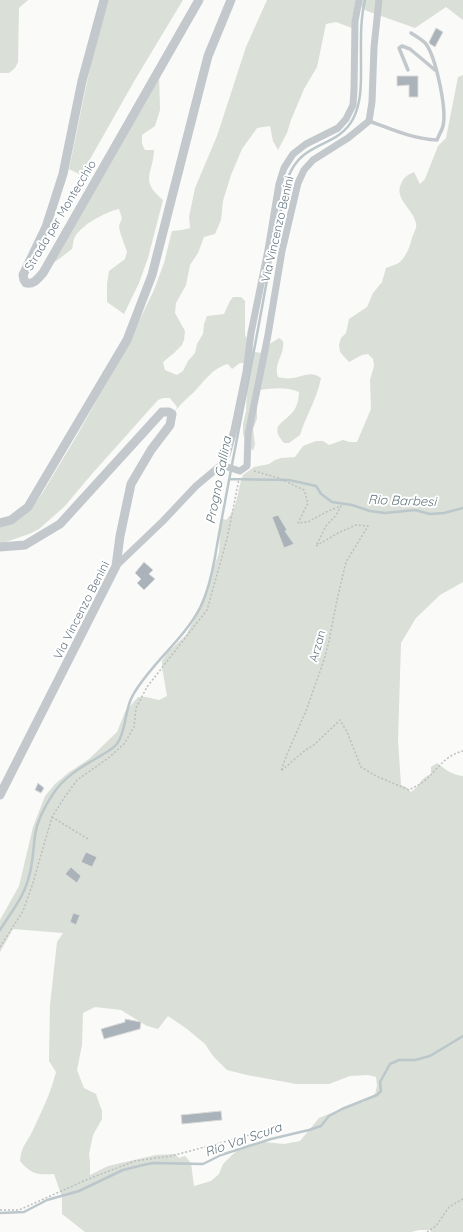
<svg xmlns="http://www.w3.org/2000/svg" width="463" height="1232" font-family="Quicksand,sans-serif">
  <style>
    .green { fill: #dadfd7; fill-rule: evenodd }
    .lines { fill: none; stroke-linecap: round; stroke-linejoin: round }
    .stream { stroke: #bbc7cb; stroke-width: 2.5 }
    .building { fill: #aab3b9; stroke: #dcdcda }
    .path { stroke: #bbbfc2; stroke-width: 1.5; stroke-dasharray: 2 2; stroke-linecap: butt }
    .service { stroke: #c3c8cc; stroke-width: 3.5 }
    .minor { stroke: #c3c8cc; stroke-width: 7 }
    .tertiary { stroke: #c3c8cc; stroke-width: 9 }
    .labels { text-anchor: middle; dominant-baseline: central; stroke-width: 4; stroke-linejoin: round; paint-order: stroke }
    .street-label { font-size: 12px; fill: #657683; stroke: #fff }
    .water-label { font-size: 13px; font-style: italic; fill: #60757c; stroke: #fff }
  </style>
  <rect width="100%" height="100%" fill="#fafaf8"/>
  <!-- green -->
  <path class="green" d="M0,0H28L19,8L18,62L15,68L9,73H0Z
    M107,0H183L136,78L81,175L69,169L93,53Z
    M267,0H355V2L357,0H463V20L446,7L415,28L367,11L355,3L352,18V28L336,22L326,24L317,67L304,89L291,120L287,133L278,150L273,141L270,126L257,128L242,149L231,175L223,201L221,220L215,234L204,237L198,253L190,265L186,285L176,303L175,313L185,331L184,340L182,345L174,353L163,362L165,370L177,375L183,371L188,361L195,353L197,344L203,334L204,324L207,316L224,314L230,301L233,297H241L245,301V335L255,352L262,353L271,343L279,338L283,341C285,355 273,363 278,377C282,378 288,379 292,378C303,377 310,370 321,378C318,396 306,416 300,435L289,443H284C269,426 282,424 292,413C297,408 299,398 299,392C287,387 273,388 260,390L257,400V419L253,429L255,444L253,451L246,442L243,434V424L246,411L248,363H240L232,369L228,364C212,368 204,382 193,393C186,399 181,404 175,411L177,407L170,398H163L158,400L91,475L65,506L39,529L29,534L3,543H0V525L34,505L43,492L76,437L123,354L154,290L164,263L172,231L182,230L190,228L189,217L195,188L217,136L246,47Z
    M159,71L160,110L155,126L142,135V144L145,150H154C153,175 139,180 163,200L148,258L139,283L124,314L107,302V284L109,271L125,259L127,252L120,232L119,226L122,218L119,209C105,212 79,226 74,239C73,242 73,246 72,249L59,259L50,265Z
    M463,75V582L440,595L416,618L401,643L398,740L401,785L406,787L411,792C420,786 420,778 431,774V767L437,763C446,770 452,775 463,776V1232H431L430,1230H419L411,1232H85L62,1214V1197L54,1174C37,1175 31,1174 20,1161C21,1146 27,1143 33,1130C42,1111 51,1092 56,1072L49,1061L50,1005L57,942L63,933L13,929L0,952V920L19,886L33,827L45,796L55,784L68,773L89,759L117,732L125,712L138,697H146L159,700L167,696L162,667V661L168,652L186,635L195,618L207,588L219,552L221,518L226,520C238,509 237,490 243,475L254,467L269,464L275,460L281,458L295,457L303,446L316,441H323L329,445L343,440L350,442H357L371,409L370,380L374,366L373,359L368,354L362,355L349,362L340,352L339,345L341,338L346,333L349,319L367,307L373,293L382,282L386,268C390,266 396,265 400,262C407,255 410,246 412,238C414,232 417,229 416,223C413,209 394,199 401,184C403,178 407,175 414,172L420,184L425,179L438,146L446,138L458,77ZM95,1007L121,1010L147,1026L158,1029L168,1016L187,1029L205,1044L213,1056L227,1070L247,1075L296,1084H329L350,1076L368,1075L376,1077L377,1086L375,1094L364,1102L351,1105L319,1118L300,1141L284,1144L264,1142L245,1145L232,1155L223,1164L219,1174L211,1181L194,1186L191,1163L185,1156L179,1158L175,1154L156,1155L108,1166L90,1175V1162L89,1154L93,1135L102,1119V1111L96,1094L84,1088L77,1070L82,1045L83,1013Z"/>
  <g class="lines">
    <!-- stream -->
    <path class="stream" d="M230,479L289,480L316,486L320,492V493L332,502L352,505L370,511L385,513L415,510L430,514L444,513L463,508
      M0,930C10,914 23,898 28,880C33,865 33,851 35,835C37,821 45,806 53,794C63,778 81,767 97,758C103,754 112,750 117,744C127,730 124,710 133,695C151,663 184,640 201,606C208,591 212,574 215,557C228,481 244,405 258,329C265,292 271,256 279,219C282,206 284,191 288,178C301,140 337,149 353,119C362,102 361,81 361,63C361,42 360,21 365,0
      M0,1213L24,1212L47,1200L79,1191L123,1170L143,1165L153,1163L203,1164L221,1155L271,1139L309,1130L321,1126L329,1116L342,1109L377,1095L381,1091L380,1082L390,1064L399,1060H415L430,1056L463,1036"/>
  </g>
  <!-- building -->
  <path class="building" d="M436,28L443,32L435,47L430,44L429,42Z
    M397,76H418V97H409V85L397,86Z
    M278,515L287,530L285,531L294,544L284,548L272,517Z
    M144,562L153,570L149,574L155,579L144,590L137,583L141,579L135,573Z
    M38,783L44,788L41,793L35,790Z
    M86,852L97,857L92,867L81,862Z
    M71,867L81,876L77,883L65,874Z
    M73,913L80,915L76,925L70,922Z
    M125,1019L141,1022L140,1029L104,1039L101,1029L125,1022Z
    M221,1111L222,1120L182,1124L181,1115Z"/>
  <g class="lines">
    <!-- path -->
    <path class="path" d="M254,471L279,478L304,490L308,503L298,523L308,522L326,512L341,506L336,515L326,526L316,546L338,533L356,525L368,526L346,562L337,600L329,641L324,660L306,711L287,754L281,771L303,752L315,744L340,720L347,732L361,767L376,776L409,790C414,787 419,785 423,782C438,770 443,756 463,751
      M52,817L88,839
      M0,947L23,911L33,883L52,817L64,798L77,780L107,759L124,744L134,727L136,708L147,687L207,610L227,539L239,479
      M0,1210H19L86,1180L135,1161L171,1156L261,1132
      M427,1232L436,1226L449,1207L463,1199"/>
    <!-- service -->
    <path class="service" d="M408,70L399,48L402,46L410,49L435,70
      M369,121C391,129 413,139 437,140C439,135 442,130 443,126C447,109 436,58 426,44C423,40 416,36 411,33"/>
    <!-- minor -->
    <path class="minor" d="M221,465L240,471L247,466L248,435L268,335L282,251L298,183L304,170L313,160L348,138L369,121L372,102L374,47L379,0
      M116,566L163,521L196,486L221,465L227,455L234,430L246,372L251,333L268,250L279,184L284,168L293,154L306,144L338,128L346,119L353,105L354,90L355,21L359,0"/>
    <!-- tertiary -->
    <path class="tertiary" d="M104,0L82,81L63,174L46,227L23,275L24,280L26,283C34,285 38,278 43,273L199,0
      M0,523L11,520L28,507L127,340L152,275L208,56L231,0
      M0,547L25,545L60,524L162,412H169L172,414L170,425L151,450L131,484L120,536L116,566L0,795"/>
  </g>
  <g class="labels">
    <!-- street labels -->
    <g class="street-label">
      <text transform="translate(60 215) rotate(-59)">Strada per Montecchio</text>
      <text transform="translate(277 229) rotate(-77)">Via Vincenzo Benini</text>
      <text transform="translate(81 610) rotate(-63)">Via Vincenzo Benini</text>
      <text transform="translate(317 646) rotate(-74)">Arzan</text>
    </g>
    <!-- water labels -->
    <g class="water-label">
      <text transform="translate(218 480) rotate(-79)">Progno Gallina</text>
      <text transform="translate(402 500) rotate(2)">Rio Barbesi</text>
      <text transform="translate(243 1139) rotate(-19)">Rio Val Scura</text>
    </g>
  </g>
</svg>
